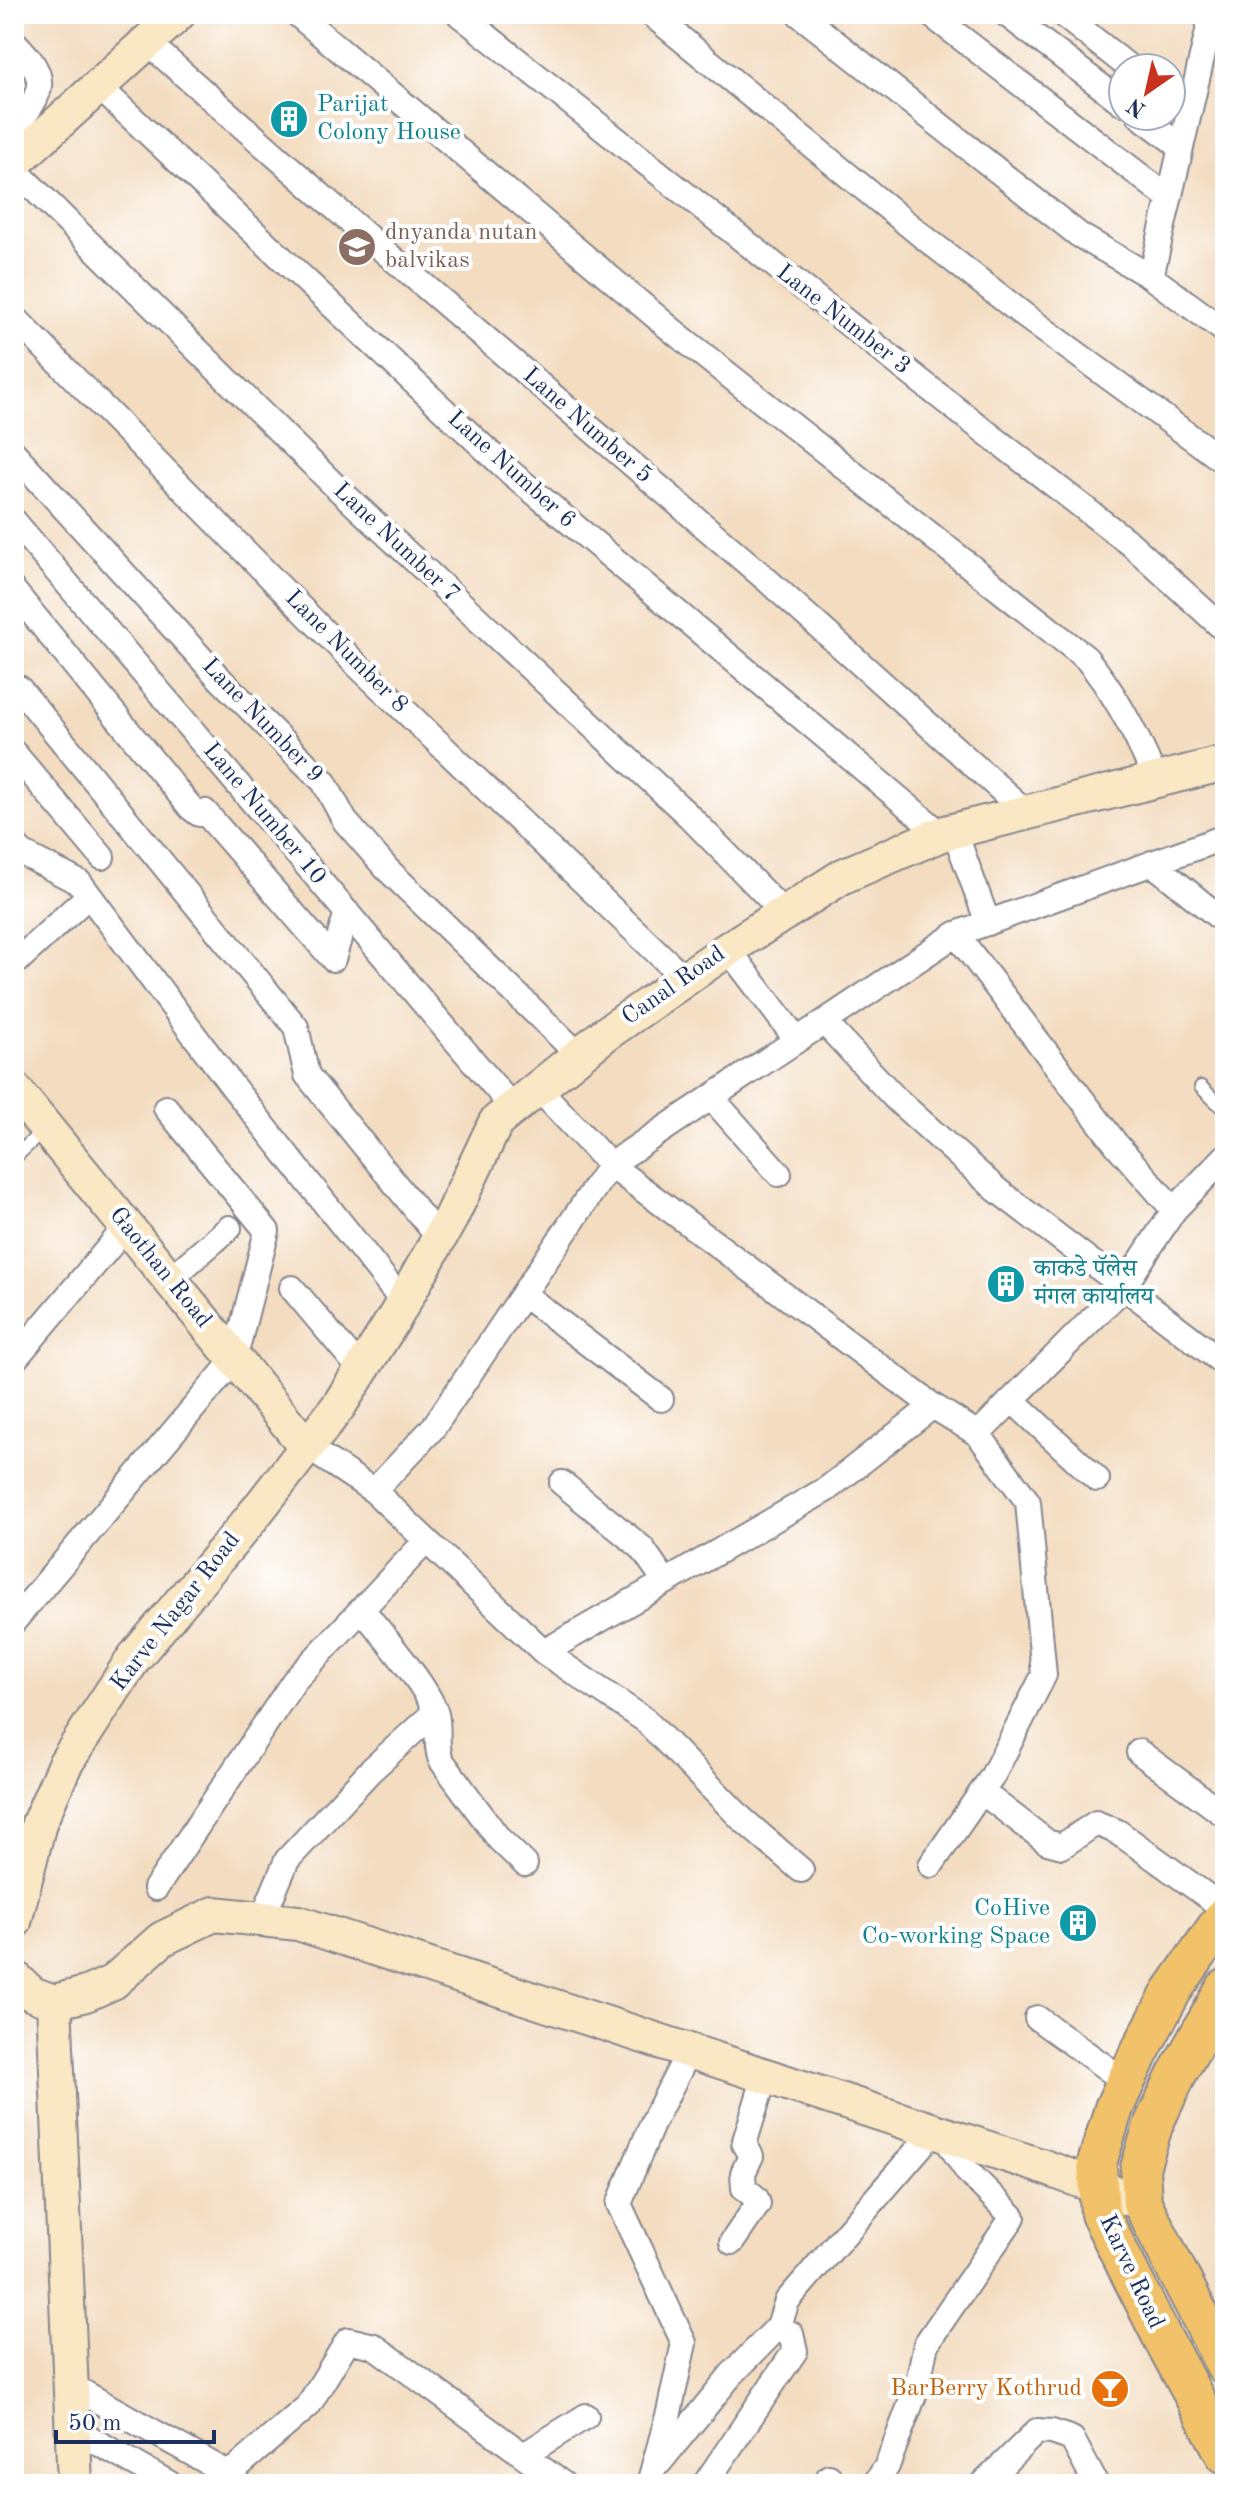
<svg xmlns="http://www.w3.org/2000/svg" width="1239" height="2498" font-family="'Old Standard TT','Noto Serif Devanagari',serif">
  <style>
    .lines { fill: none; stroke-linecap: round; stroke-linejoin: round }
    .lane-casing { stroke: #87868e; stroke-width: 16 }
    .street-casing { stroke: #87868e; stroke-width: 28 }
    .secondary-casing { stroke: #87868e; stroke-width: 38 }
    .primary-casing { stroke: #87868e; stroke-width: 42 }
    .lane { stroke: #fff; stroke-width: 12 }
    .street { stroke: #fff; stroke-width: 24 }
    .secondary { stroke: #fae7c3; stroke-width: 34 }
    .primary { stroke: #f2c26a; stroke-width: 38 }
    .labels { text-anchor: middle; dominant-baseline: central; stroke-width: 8; stroke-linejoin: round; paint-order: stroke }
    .culture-label { font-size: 24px; fill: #0d838f; stroke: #fff; text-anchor: start }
    .education-label { font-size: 24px; fill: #785e54; stroke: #fff; text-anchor: start }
    .street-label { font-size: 24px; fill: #1b2f5e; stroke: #fff }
    .food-label { font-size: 24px; fill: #c56008; stroke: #fff; text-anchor: end }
  </style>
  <rect width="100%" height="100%" fill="#fff"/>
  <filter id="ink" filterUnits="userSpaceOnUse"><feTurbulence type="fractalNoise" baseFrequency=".0125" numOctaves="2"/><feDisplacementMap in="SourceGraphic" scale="16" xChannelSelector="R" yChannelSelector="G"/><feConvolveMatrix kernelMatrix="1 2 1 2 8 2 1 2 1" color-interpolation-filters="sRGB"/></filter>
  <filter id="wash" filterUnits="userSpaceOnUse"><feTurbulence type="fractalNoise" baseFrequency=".006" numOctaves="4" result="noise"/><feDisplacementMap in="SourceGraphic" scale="32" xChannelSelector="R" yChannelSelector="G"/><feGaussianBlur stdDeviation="1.8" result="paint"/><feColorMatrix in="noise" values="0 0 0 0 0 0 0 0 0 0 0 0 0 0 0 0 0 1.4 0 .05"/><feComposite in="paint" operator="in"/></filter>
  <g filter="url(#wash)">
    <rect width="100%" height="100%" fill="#f3dcbf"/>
  </g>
  <g filter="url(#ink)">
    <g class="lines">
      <!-- lane casing -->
      <g class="lane-casing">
        <path id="lane" d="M1201,1087L1225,1110
          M14,1158L44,1130"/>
      </g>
      <!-- street casing -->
      <g class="street-casing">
        <path id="street" d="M297,14L673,331L1086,658C1117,695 1138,737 1156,781
          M459,14L943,399L1132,545L1225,630
          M651,14L921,235L1025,316L1225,462
          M799,14L1079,235L1151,277L1225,331
          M930,14L1169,198
          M1006,14L1123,103
          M1062,14L1130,68
          M14,42C51,79 44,91 14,129
          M147,42L377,245L767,580L1026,812
          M98,86L510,472L941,834
          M1140,116L1181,147
          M14,169L334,485L690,817L783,912
          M1151,277L1212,14
          M14,317L356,664L685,979
          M14,453L221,680L324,782L345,821L386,868L579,1055
          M14,521L513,1108
          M14,591L191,808L199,814L205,812L333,959L347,912
          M14,693L19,688L296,1027L307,1075L439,1238
          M14,753L102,857
          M954,830L988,923
          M14,844L22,853L80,883L233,1087L403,1302
          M1152,863L1225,922
          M956,934L1116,1144L1174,1210
          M728,949L797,1040
          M14,964L89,895
          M824,1022L896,1099L997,1190L1225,1364
          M538,1088L610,1165L933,1406L978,1434L1028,1502L1044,1675L992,1777L931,1865
          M711,1097L779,1174
          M170,1279L229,1228
          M292,1288L361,1370
          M523,1294L661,1399
          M14,1360L127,1226
          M1012,1400L1097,1479
          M978,1434L1123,1288L1174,1210L1225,1157
          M306,1446L374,1491L544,1652L645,1720L742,1819L801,1870
          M562,1483L642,1548L665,1581
          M374,1491L433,1428L610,1165L956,934L1225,837
          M362,1609C382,1635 424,1682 435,1711C441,1727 434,1743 441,1760L499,1839L525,1864
          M14,1621L234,1360L267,1231L166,1108
          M544,1652L827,1489L933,1406
          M1139,1752L1225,1815
          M982,1792L1047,1842L1062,1846L1096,1823L1118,1832L1225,1909
          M156,1888L294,1681L426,1541
          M262,1919L287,1860L370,1771L435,1712
          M1037,2018L1126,2082
          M732,2242L758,2204L756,2198L744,2188L743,2173L751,2156L744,2144L765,2076
          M779,2326L787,2301L934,2131
          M70,2385L229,2474L308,2406L348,2340L374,2346L563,2484
          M72,2428L170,2484
          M524,2455L586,2416
          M660,2462L731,2375L779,2326L791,2334L795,2351L705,2484
          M829,2477L836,2484
          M649,2484L669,2412L684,2343L619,2204L653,2122L689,2051
          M875,2484L887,2466L917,2387L926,2344L1013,2217L967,2171L943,2134
          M983,2484L1037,2431L1052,2432L1072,2439L1096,2484"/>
      </g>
      <!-- secondary casing -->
      <g class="secondary-casing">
        <path id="secondary" d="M14,163L178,14
          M14,1089L306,1446
          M14,1922L39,1823L65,1764L134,1658L249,1521L338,1407L395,1317L450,1219L496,1122L604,1035L728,949L843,876L941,834L1225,763
          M14,1977L32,1994L54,2002
          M54,2002L86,1994L113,1982L162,1939L214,1914L298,1923L1044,2167L1142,2203
          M54,2002L75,2484"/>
      </g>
      <!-- primary casing -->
      <g class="primary-casing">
        <path id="primary" d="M1225,1915L1172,1991L1138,2055L1114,2108L1097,2163L1100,2214L1162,2337L1225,2454
          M1225,1989L1177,2074L1154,2123L1140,2168L1142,2203L1225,2365"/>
      </g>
      <!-- lane -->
      <use href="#lane" class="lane"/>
      <!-- street -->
      <use href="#street" class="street"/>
      <!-- secondary -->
      <use href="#secondary" class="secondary"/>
      <!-- primary -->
      <use href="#primary" class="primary"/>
    </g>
  </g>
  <!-- icons -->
  <defs>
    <g id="building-disc" transform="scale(2)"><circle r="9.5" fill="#0f9aa8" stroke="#fff"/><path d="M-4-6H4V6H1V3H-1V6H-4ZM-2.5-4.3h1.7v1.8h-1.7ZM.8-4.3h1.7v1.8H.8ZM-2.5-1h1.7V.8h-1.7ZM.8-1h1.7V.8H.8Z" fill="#fff"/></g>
    <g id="school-disc" transform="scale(2)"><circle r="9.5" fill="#8d6e63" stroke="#fff"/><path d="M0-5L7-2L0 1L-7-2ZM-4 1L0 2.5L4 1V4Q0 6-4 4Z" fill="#fff"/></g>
    <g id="bar-disc" transform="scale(2)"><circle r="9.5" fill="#e8710a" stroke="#fff"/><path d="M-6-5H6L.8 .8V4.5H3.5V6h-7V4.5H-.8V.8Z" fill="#fff"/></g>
  </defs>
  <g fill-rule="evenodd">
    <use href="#building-disc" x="289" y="119"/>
    <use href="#school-disc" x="357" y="247"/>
    <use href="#building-disc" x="1006" y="1284"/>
    <use href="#building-disc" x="1078" y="1923"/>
    <use href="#bar-disc" x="1110" y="2389"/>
  </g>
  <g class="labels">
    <!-- culture labels -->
    <g class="culture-label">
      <text x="317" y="105">Parijat<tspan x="317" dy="28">Colony House</tspan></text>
      <text x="1034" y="1270">काकडे पॅलेस<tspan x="1034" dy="28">मंगल कार्यालय</tspan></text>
      <text x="1050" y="1909" text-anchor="end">CoHive<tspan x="1050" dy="28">Co-working Space</tspan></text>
    </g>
    <!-- education labels -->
    <g class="education-label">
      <text x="385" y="233">dnyanda nutan<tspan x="385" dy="28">balvikas</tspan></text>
    </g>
    <!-- street labels -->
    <g class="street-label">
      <text transform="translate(843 320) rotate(38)">Lane Number 3</text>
      <text transform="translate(587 426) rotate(41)">Lane Number 5</text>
      <text transform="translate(511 470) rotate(42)">Lane Number 6</text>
      <text transform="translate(396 543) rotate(43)">Lane Number 7</text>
      <text transform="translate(346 652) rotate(45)">Lane Number 8</text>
      <text transform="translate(262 721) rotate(46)">Lane Number 9</text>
      <text transform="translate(264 814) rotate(50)">Lane Number 10</text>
      <text transform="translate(674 986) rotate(-35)">Canal Road</text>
      <text transform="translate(160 1268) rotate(51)">Gaothan Road</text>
      <text transform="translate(176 1612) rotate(-52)">Karve Nagar Road</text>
      <text transform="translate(1131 2272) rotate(65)">Karve Road</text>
    </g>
    <!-- food labels -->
    <g class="food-label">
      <text x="1082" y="2389">BarBerry Kothrud</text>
    </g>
  </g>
  <!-- margin -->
  <rect width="1239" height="2498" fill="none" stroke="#fff" stroke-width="48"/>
  <!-- north arrow -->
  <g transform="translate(1147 92) rotate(214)"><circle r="38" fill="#ffffff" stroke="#a4acbf" stroke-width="2"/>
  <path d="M0-6L14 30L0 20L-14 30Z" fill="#c8321e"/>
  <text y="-12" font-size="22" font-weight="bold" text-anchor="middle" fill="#1b2f5e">N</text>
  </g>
  <!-- scale -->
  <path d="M56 2430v12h158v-12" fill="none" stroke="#1b2f5e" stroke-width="4"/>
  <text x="68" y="2430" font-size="24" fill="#1b2f5e" stroke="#ffffff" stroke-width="6" paint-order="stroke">50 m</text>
</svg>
